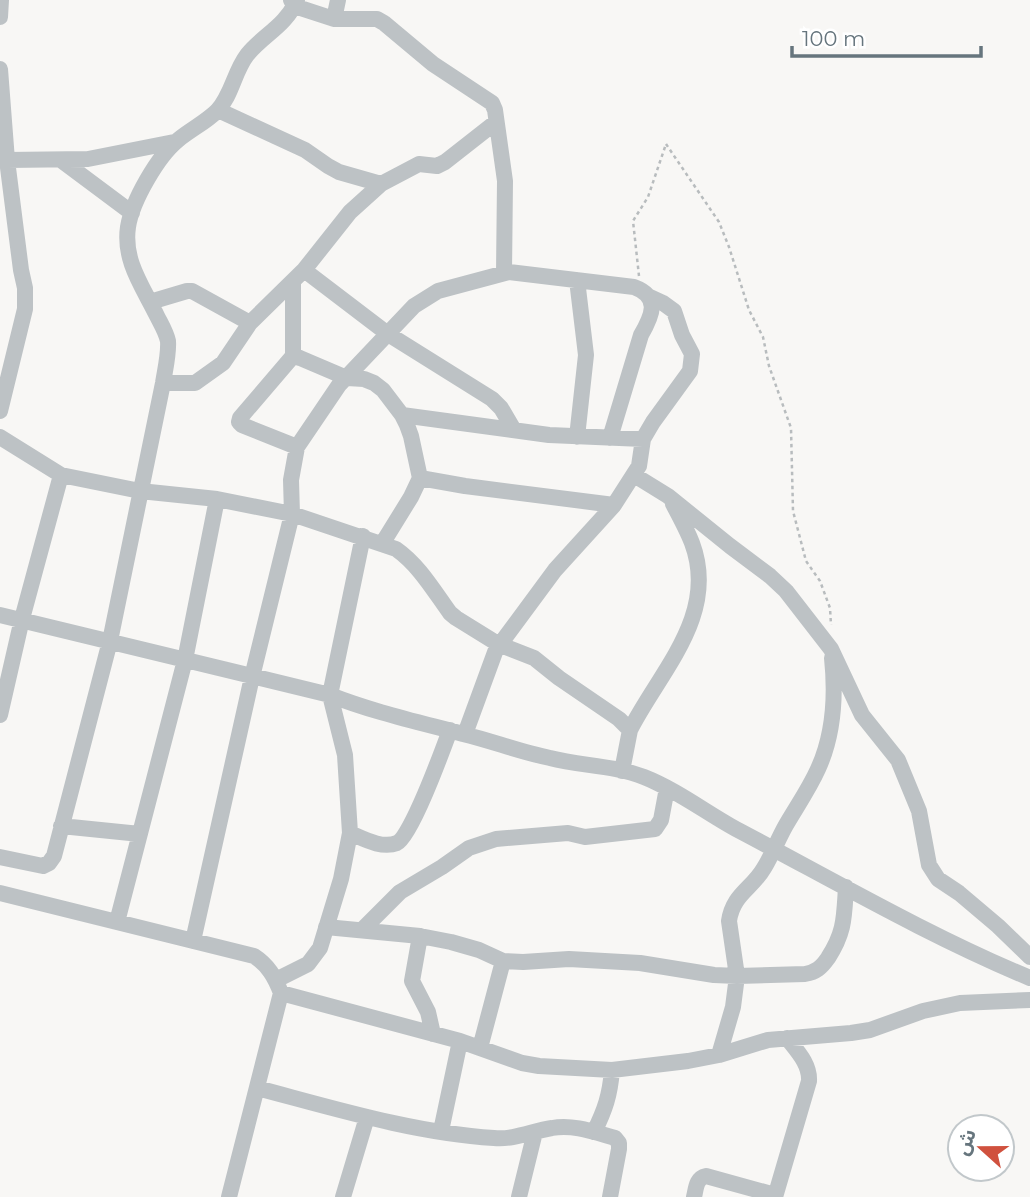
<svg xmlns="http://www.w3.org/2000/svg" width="1030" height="1197" font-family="Montserrat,'Noto Sans Arabic',sans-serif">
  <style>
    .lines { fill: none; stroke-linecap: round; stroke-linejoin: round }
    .path { stroke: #b8bcbe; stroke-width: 2.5; stroke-dasharray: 3.5 3.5; stroke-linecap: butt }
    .minor { stroke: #bdc2c5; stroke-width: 16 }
  </style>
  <rect width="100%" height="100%" fill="#f8f7f5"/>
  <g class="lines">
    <!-- path -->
    <path class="path" d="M666,144L719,222L729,247L749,310L763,337L769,366L791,428L793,511L806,561L820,581L830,608L831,625
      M639,276L633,221L648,197L666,144"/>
    <!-- minor -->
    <path class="minor" d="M291,0L294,6L334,19H377L384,23L433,64L492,103L495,110L505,181L504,273
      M0,17L1,0
      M334,19L338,0
      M0,69L7,160L21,270L25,288V309L0,411
      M218,110L305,150L328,166L339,172L381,184
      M7,160L88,159L174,142
      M61,160L132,213
      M304,270L388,334L492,399L501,408L514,430
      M577,280L586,355L577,437
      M293,281V356L240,418L239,422L242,425L297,447
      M150,302L187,291H192L250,323
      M293,356L300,358L347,378L364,379L374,383L383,390L402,415L407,425L411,436L420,478L411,497L382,544
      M163,383H195L223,363L250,323L304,270L350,212L381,184L419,164L437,166L445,162L496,122
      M402,415L549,435L643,439
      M0,437L61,475L140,491L217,499L292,514L396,549C419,565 434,591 450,613L456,618L498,644L534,658L559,678L619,719L630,730L622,771
      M634,475L668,496L730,546L770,576L786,591L831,649L862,715L898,760L919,811L929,865L938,879L959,893L998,926L1030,957
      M420,478L465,486L614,505
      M0,615L330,695C373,712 418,722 463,734C492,741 521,752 550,758C581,766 613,765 644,777C677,790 705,812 736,829C833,880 929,936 1030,978
      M0,715L22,619L61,475
      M630,730C660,671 719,615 692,543C687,530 680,517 673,504
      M465,734L498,644L504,639L555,570L614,505L639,466L643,439L653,422L690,371L692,354L682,335L674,311L663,303L650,297
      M61,826L140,834
      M350,833C364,839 382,849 397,843C411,837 443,749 450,730
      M0,857L43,866L49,863L54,856L110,641L163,383C165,370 169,354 168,341C166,332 161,324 157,316C143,287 123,261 128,227C132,201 158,156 178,140C190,130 206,122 217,111C232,95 234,72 247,55C264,34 285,27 297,0
      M0,893L254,956C268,965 275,977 281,993L229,1197
      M117,922L185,660L217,499
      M326,927L420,936L451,942L479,950L503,961L523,962L569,959L640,963L714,975L737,976L805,974C816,972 821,968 828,958C845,932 844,917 846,887
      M362,930L400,892L442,867L469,848L496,839L568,833L585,837L655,829L661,820L667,788
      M420,936L412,981L428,1012L433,1034
      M193,941L252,677L292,514L291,480L297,447L339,385L414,306L438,291L509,272L634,287C661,297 652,316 641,335L610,438
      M276,980L308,964L320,948L341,879L350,833L345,755L330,695L363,536
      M281,993L460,1041L522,1063L539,1066L612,1070L688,1061L719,1055L768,1040L851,1033L870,1030L923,1011L960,1003L1030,1000
      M480,1048L503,961
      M719,1055L733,1007L737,976L729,921C733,894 752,889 764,868C772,855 778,839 786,825C797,806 809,789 818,769C834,734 836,696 832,658
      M257,1088C333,1108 414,1133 494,1138C514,1140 532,1131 552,1128C573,1124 594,1132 615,1138L619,1143V1149L610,1197
      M441,1131L460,1041
      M594,1132C605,1110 610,1095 612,1070
      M343,1197L367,1117
      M519,1197L535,1132
      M694,1197C696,1189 696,1178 706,1176L775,1195
      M775,1197L809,1081C810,1064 797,1051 787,1038"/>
  </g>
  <!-- north arrow -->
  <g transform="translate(981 1148) rotate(291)"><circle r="33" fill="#ffffff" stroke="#c2c8cb" stroke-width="2"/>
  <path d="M0-5L12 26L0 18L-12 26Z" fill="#d0513e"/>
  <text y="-10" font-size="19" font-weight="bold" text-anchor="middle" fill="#66757d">ش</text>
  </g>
  <!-- scale -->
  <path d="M792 46v10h189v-10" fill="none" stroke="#66757d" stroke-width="3.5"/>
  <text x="802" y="46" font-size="21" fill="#66757d" stroke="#ffffff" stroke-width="5" paint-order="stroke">100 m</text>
</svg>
